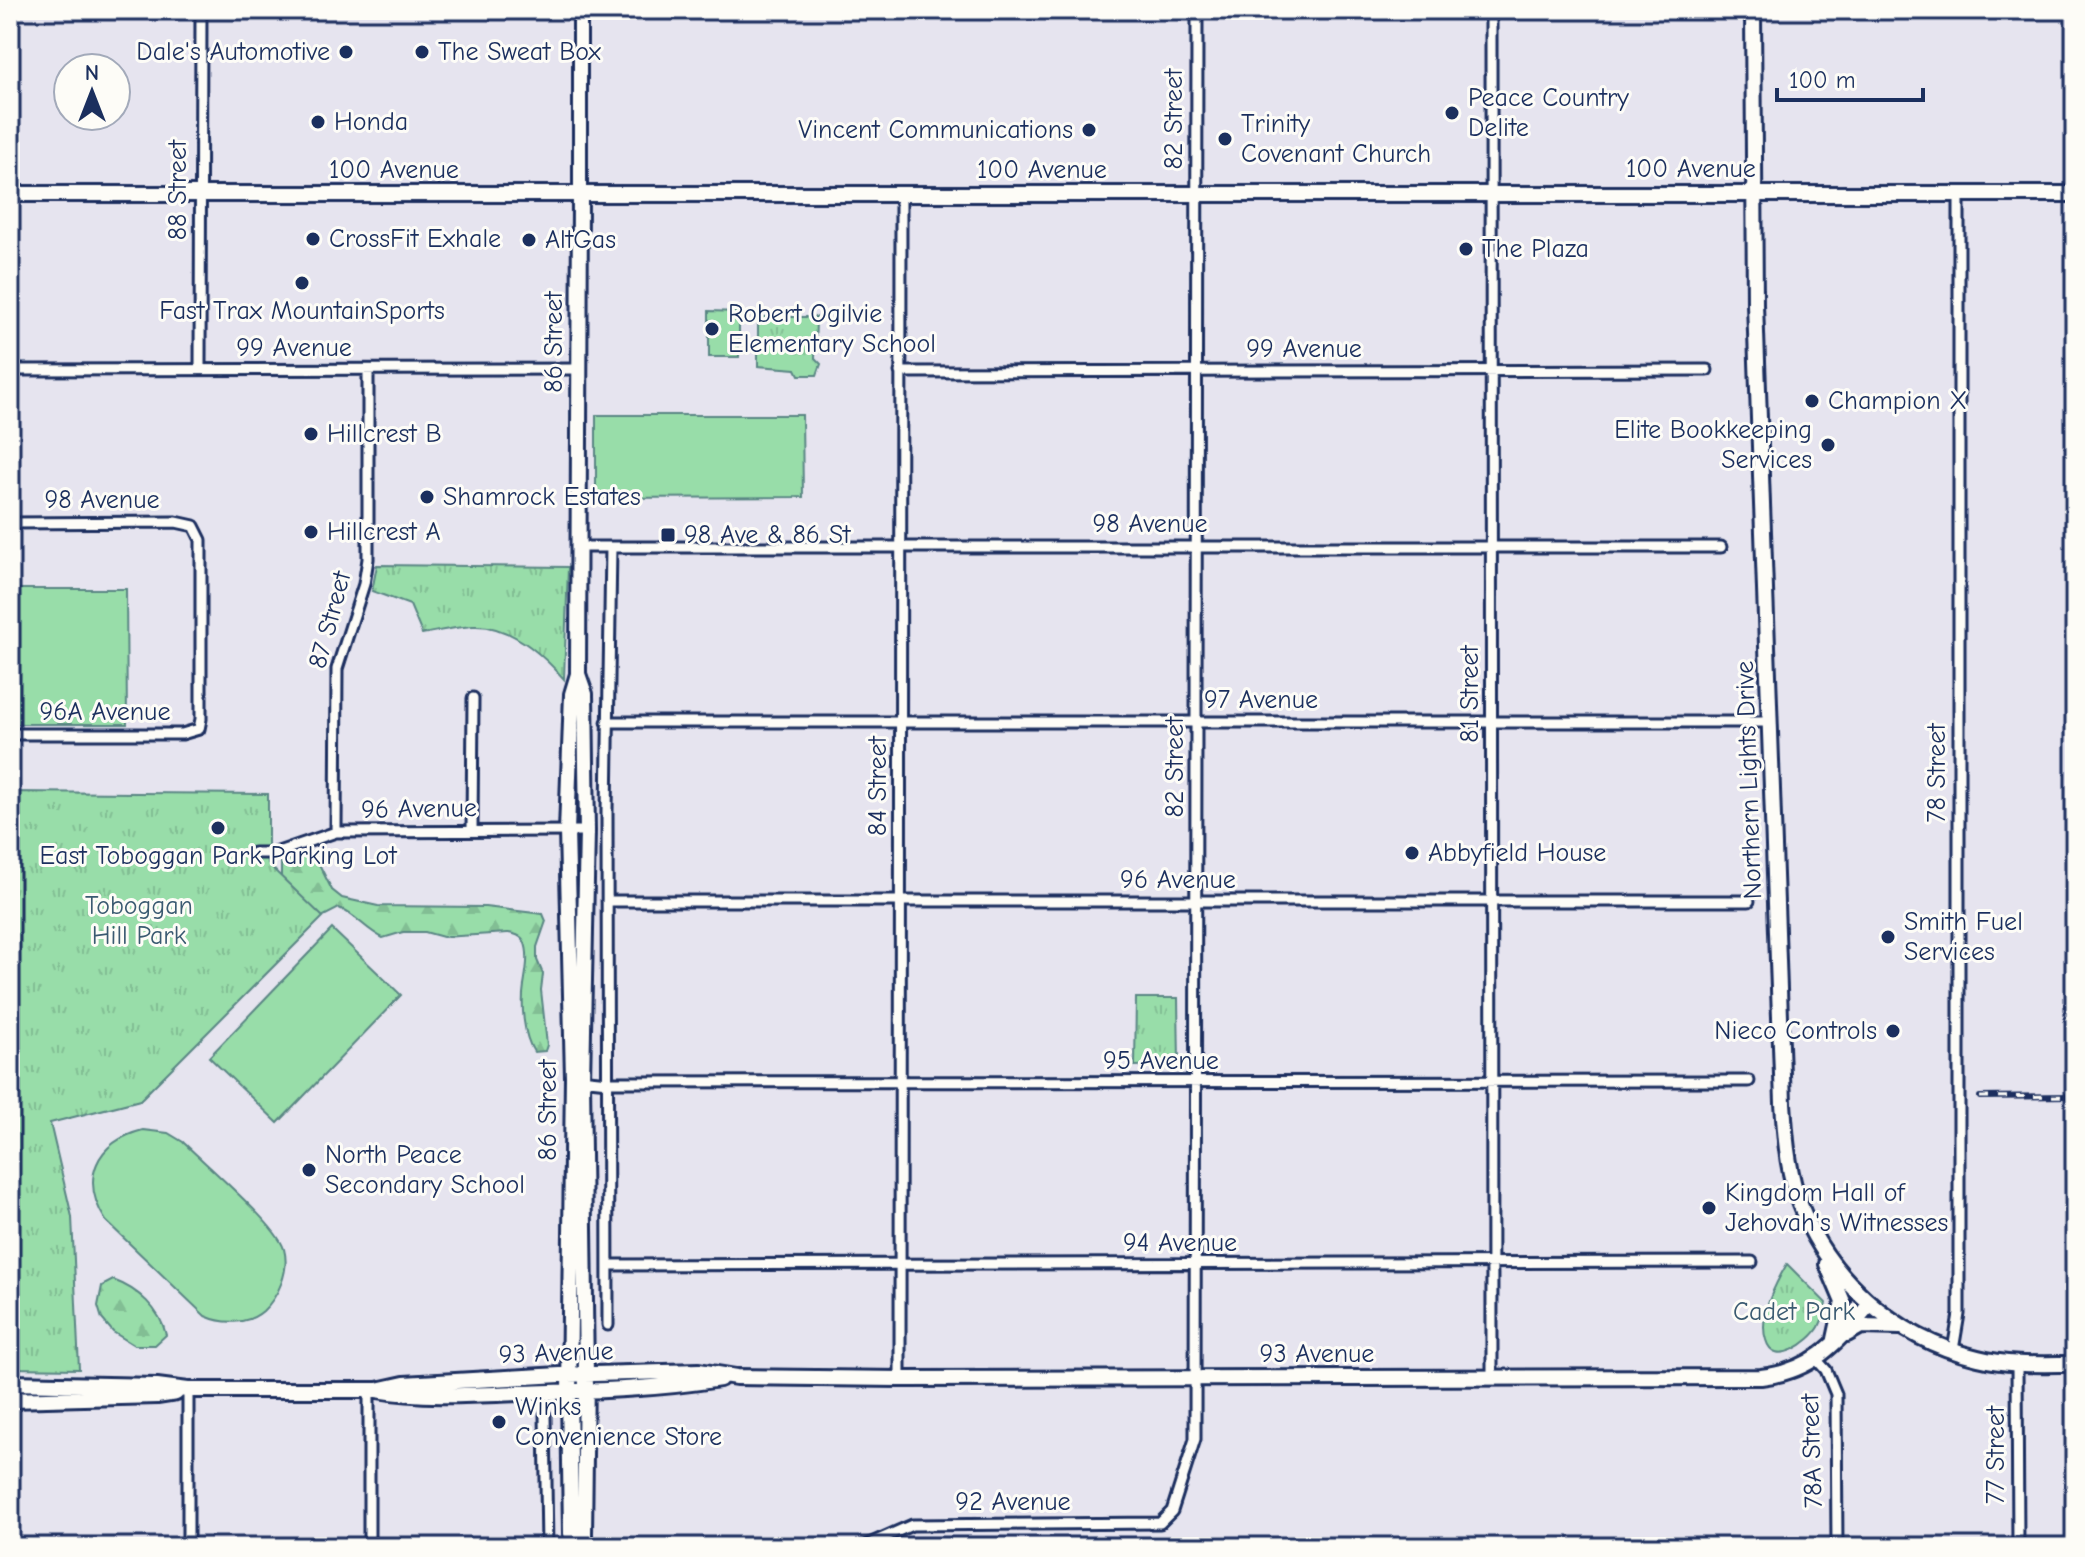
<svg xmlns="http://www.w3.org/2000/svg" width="2085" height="1557" font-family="'Comic Neue',sans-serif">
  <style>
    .grass { fill: #98dda9; stroke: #5a8684; stroke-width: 2 }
    .forest { fill: url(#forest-firs); stroke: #5a8684; stroke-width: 2 }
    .park { fill: url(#park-tufts); stroke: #5a8684; stroke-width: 2 }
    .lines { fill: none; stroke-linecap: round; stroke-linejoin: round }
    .minor-casing { stroke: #1b2f5e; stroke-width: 15 }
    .tertiary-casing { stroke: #1b2f5e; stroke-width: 18 }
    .secondary-casing { stroke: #1b2f5e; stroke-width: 20 }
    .minor { stroke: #fdfcf7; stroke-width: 9 }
    .tertiary { stroke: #fdfcf7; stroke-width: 12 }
    .secondary { stroke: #fdfcf7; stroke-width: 14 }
    .rail-casing { stroke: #1b2f5e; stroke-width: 6 }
    .rail { stroke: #fdfcf7; stroke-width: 3; stroke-dasharray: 9; stroke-linecap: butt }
    .poi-dot { fill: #1b2f5e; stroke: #fdfcf7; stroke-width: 3 }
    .labels { text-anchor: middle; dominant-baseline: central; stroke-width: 6; stroke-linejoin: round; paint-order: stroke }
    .poi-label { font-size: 26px; fill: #1b2f5e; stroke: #fdfcf7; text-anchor: start }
    .street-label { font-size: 26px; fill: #1b2f5e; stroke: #fdfcf7 }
    .park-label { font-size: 26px; fill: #3a5a71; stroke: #fdfcf7 }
  </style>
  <defs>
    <pattern id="forest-firs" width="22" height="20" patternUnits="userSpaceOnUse" patternTransform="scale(2)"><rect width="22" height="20" fill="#98dda9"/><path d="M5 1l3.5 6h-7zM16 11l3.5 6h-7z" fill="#82be94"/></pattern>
    <pattern id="park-tufts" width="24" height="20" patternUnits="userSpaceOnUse" patternTransform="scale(2)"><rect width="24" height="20" fill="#98dda9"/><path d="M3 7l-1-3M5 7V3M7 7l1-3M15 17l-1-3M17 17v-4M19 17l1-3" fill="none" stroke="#82be94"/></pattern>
  </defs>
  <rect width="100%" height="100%" fill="#e6e4ef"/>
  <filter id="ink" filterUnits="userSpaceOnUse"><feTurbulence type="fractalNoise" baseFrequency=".0125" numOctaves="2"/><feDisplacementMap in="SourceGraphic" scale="16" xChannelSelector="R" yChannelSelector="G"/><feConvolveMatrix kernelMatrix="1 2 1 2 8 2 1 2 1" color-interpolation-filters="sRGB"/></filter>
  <g filter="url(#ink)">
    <!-- grass -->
    <path class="grass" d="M709,311L739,312V357H709Z
      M596,415H802L803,497L596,498Z
      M14,589H126L127,724H15Z
      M332,929L401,995L278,1123L209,1057Z
      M143,1130L168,1133L183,1142C204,1163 277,1225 284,1249C290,1271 278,1297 263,1311C247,1325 223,1324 205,1316L106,1221C79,1179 96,1142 143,1130Z"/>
    <!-- forest -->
    <path class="forest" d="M313,852L332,890L342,898L378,906L485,907L543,914L546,921L537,947V960L543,974L541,990L547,1045L545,1051L534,1052C523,1035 521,1005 524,985C526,972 530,953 524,941C521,935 514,934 508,933L443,937L425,932H403L383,938C365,929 356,915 339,908L320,918L281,899V862Z
      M113,1280C138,1289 160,1309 166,1335L155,1345H134L113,1332L102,1319L98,1306L102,1286Z"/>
    <!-- park -->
    <path class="park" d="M758,317H816L815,358L821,364L817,375H799L796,369L758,366Z
      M377,565L568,567L564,679C542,654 509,624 473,626C456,627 439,631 422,634L410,605L372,591Z
      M10,792L268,794V864L323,917L140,1100L50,1123L72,1217L79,1369L10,1368Z
      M1136,998H1178L1179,1065L1135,1066Z
      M1787,1264L1826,1303C1825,1311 1823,1319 1819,1327C1811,1341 1774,1369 1766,1340C1758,1316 1775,1284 1787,1264Z"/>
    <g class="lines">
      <!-- minor casing -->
      <g class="minor-casing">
        <path id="minor" d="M1491,10L1492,1378
          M200,369L201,10
          M10,370L578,369
          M900,372L1707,370
          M10,523L176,522L194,526L201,540V719L199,729L182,734H10
          M579,547H1721
          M607,722H1771
          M472,831L473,698
          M336,832L337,669L364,584L368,559V370
          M254,853H275L336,832L587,831
          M607,901H1749
          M580,1079L608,1082L1749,1081
          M608,1265L1752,1262
          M608,1325L607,811L611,547
          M1953,1350L1959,1314V194
          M1816,1359L1826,1370L1836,1394L1837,1547
          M2017,1364L2018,1547
          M900,1379L901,194
          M369,1391V1547
          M545,1415L547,1547
          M188,1547V1390
          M862,1547L912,1525L1160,1523L1172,1511L1195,1439L1197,10"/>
      </g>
      <!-- tertiary casing -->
      <g class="tertiary-casing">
        <path id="tertiary" d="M580,10V194"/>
      </g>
      <!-- secondary casing -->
      <g class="secondary-casing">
        <path id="secondary" d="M1753,10L1755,304L1783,1103C1785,1134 1787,1163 1796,1193C1822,1275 1895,1339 1978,1358C2010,1366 2043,1364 2075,1364
          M10,194H2075
          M580,194L578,674L585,694L587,831L582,1080L586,1375L584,1535L581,1547
          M1827,1264L1843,1302L1835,1339
          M1847,1334L1861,1326L1900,1327
          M10,1383L157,1386L188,1390H377C423,1398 471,1395 518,1393C586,1391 653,1390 720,1379
          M377,1390L404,1384L560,1375L699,1371L736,1377L900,1379L1761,1377C1814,1371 1837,1342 1870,1304
          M10,1400L157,1396L176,1393
          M574,1547L571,1533L569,1392L573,1077L567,831L572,694L578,674"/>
      </g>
      <!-- minor -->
      <use href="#minor" class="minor"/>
      <!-- tertiary -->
      <use href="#tertiary" class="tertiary"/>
      <!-- secondary -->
      <use href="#secondary" class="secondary"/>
      <!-- rail casing -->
      <g class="rail-casing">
        <path id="rail" d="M1980,1097L2075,1096"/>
      </g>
      <!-- rail -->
      <use href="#rail" class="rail"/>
    </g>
  </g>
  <!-- markers -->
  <g class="poi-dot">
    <circle cx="346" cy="52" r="8"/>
    <circle cx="422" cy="52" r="8"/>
    <circle cx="1452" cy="113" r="8"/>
    <circle cx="318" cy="122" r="8"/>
    <circle cx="1089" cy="130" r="8"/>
    <circle cx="1225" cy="139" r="8"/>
    <circle cx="313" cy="239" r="8"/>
    <circle cx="529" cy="240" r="8"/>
    <circle cx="1466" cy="249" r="8"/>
    <circle cx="302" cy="283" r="8"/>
    <circle cx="712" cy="329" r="8"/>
    <circle cx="1812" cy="401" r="8"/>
    <circle cx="311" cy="434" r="8"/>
    <circle cx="1828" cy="445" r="8"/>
    <circle cx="427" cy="497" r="8"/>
    <circle cx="311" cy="532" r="8"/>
    <rect x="660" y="527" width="16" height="16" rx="4"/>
    <circle cx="218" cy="828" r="8"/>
    <circle cx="1412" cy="853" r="8"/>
    <circle cx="1888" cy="937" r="8"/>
    <circle cx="1893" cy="1031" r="8"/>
    <circle cx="309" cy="1170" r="8"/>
    <circle cx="1709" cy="1208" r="8"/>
    <circle cx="499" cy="1422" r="8"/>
  </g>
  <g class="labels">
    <!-- poi labels -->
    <g class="poi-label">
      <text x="330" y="52" text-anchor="end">Dale's Automotive</text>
      <text x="438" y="52">The Sweat Box</text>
      <text x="1468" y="98">Peace Country<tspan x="1468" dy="30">Delite</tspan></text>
      <text x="334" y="122">Honda</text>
      <text x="1241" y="124">Trinity<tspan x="1241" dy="30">Covenant Church</tspan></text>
      <text x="1073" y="130" text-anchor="end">Vincent Communications</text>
      <text x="329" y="239">CrossFit Exhale</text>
      <text x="545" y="240">AltGas</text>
      <text x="1482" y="249">The Plaza</text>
      <text x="302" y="311" text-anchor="middle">Fast Trax MountainSports</text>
      <text x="728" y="314">Robert Ogilvie<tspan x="728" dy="30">Elementary School</tspan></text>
      <text x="1828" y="401">Champion X</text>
      <text x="1812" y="430" text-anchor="end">Elite Bookkeeping<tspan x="1812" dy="30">Services</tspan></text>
      <text x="327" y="434">Hillcrest B</text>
      <text x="443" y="497">Shamrock Estates</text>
      <text x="327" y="532">Hillcrest A</text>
      <text x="684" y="535">98 Ave &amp; 86 St</text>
      <text x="1428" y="853">Abbyfield House</text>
      <text x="218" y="856" text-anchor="middle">East Toboggan Park Parking Lot</text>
      <text x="1904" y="922">Smith Fuel<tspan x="1904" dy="30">Services</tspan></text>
      <text x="1877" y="1031" text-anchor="end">Nieco Controls</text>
      <text x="325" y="1155">North Peace<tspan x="325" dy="30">Secondary School</tspan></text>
      <text x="1725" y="1193">Kingdom Hall of<tspan x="1725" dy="30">Jehovah's Witnesses</tspan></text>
      <text x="515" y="1407">Winks<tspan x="515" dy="30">Convenience Store</tspan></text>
    </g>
    <!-- street labels -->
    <g class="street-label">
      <text transform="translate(1174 119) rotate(-90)">82 Street</text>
      <text x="1691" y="169">100 Avenue</text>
      <text x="394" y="170">100 Avenue</text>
      <text x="1042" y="170">100 Avenue</text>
      <text transform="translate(178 190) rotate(-90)">88 Street</text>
      <text transform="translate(554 342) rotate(-90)">86 Street</text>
      <text x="294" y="348">99 Avenue</text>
      <text x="1304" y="349">99 Avenue</text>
      <text x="102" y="500">98 Avenue</text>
      <text x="1150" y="524">98 Avenue</text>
      <text transform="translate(330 620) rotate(-75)">87 Street</text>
      <text transform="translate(1470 694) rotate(-90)">81 Street</text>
      <text x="1261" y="700">97 Avenue</text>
      <text x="105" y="712">96A Avenue</text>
      <text transform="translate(1175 767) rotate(-90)">82 Street</text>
      <text transform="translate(1937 773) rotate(-90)">78 Street</text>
      <text transform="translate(1749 780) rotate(-92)">Northern Lights Drive</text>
      <text transform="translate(878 786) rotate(-90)">84 Street</text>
      <text transform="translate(419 809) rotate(-1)">96 Avenue</text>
      <text x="1178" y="880">96 Avenue</text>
      <text x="1161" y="1061">95 Avenue</text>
      <text transform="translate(548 1110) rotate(-90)">86 Street</text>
      <text x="1180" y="1243">94 Avenue</text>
      <text transform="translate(556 1353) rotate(-2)">93 Avenue</text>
      <text x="1317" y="1354">93 Avenue</text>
      <text transform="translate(1812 1451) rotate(-92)">78A Street</text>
      <text transform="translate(1996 1455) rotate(-90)">77 Street</text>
      <text x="1013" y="1502">92 Avenue</text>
    </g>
    <!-- park labels -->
    <g class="park-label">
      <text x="139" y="906">Toboggan<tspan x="139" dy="30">Hill Park</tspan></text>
      <text x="1794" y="1312">Cadet Park</text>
    </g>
  </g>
  <!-- margin -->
  <rect width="2085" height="1557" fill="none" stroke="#fdfcf7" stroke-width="40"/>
  <rect x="20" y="20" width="2045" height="1517" fill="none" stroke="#1b2f5e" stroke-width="3" filter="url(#ink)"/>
  <!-- north arrow -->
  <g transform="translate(92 92)"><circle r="38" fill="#fdfcf7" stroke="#a3aaba" stroke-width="2"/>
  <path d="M0-6L14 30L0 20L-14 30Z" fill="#1b2f5e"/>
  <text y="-12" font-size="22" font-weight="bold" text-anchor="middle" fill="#1b2f5e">N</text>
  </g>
  <!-- scale -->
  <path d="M1777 88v12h146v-12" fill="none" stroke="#1b2f5e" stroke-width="4"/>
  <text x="1789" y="88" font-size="24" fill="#1b2f5e" stroke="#fdfcf7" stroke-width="6" paint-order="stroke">100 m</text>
</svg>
